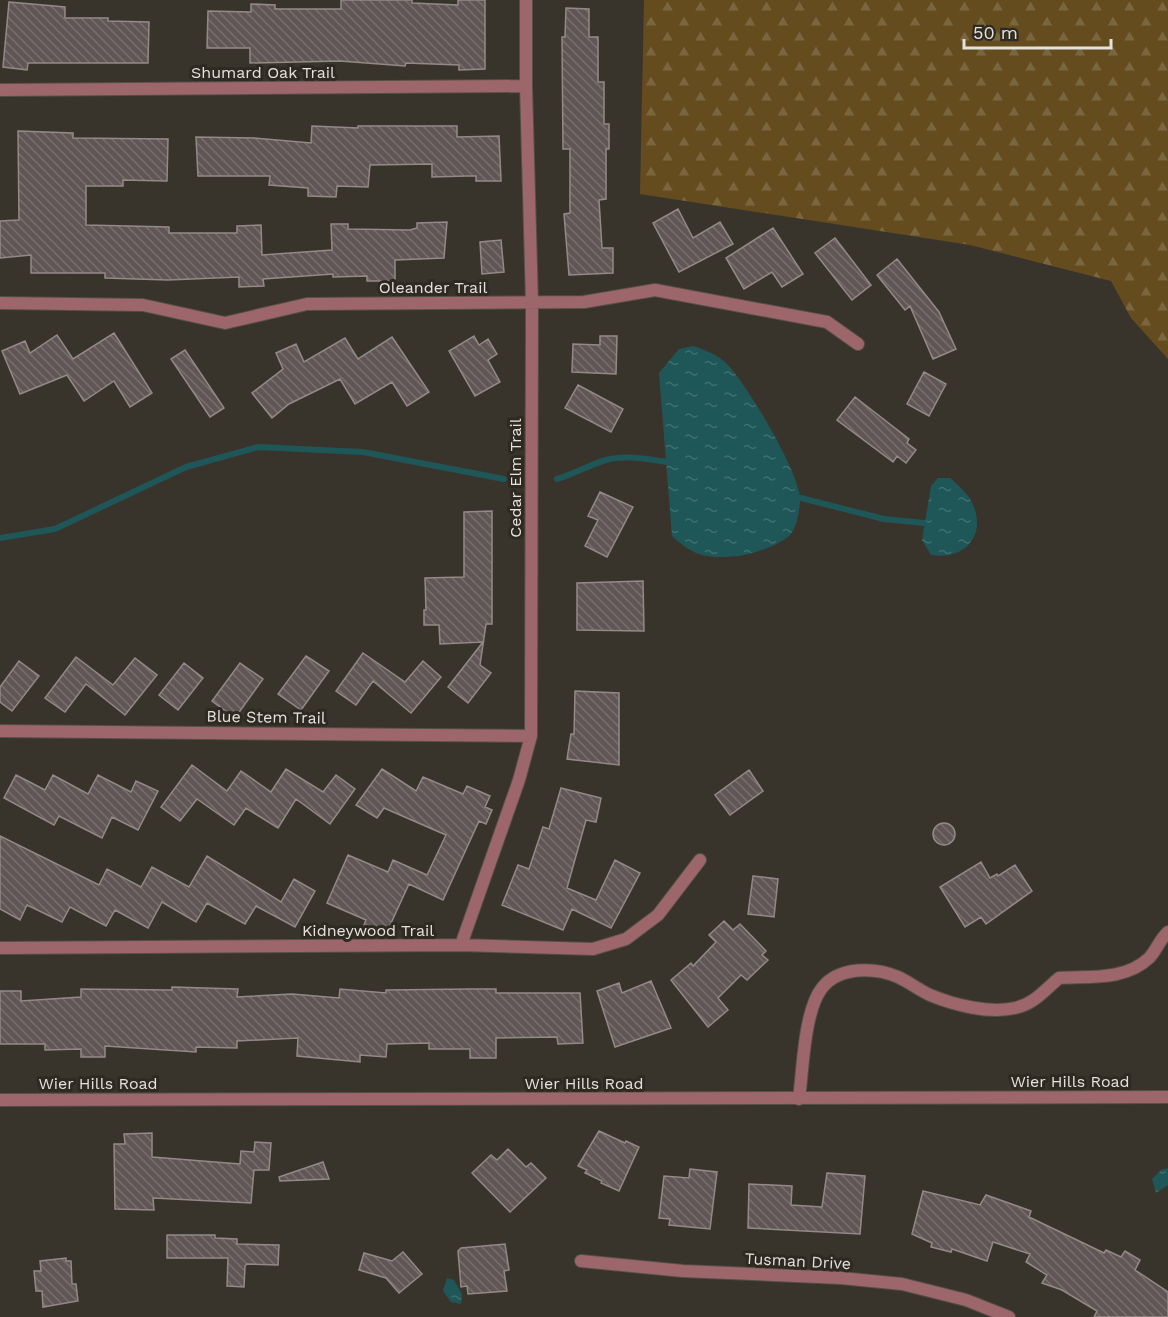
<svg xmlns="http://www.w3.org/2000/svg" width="1168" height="1317" font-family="'Work Sans',sans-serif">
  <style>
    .forest { fill: url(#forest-firs) }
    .water { fill: url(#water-ripples) }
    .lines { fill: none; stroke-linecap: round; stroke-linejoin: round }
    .stream { stroke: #1f5758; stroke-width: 6 }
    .building { fill: url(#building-back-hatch); stroke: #958988; stroke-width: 1.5 }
    .service-casing { stroke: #545048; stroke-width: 14 }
    .minor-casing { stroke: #545048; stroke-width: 14 }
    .service { stroke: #9c666b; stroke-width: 12 }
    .minor { stroke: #9c666b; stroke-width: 12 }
    .labels { text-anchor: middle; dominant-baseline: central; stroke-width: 6; stroke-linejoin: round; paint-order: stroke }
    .street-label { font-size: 16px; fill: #e5e2dd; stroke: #2e2a22 }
  </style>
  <defs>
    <pattern id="forest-firs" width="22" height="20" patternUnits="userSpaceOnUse" patternTransform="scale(1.5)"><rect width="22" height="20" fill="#644c1e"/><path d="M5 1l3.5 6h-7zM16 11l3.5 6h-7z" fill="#7a663e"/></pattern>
    <pattern id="water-ripples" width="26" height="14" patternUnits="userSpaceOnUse" patternTransform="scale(1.5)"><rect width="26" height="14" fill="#1f5758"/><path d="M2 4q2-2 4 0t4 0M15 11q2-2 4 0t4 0" fill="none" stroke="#3f6f70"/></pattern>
    <pattern id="building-back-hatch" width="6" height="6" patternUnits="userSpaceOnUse" patternTransform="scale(1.5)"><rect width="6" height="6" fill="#615656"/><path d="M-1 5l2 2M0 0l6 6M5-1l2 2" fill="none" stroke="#786e6e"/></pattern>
  </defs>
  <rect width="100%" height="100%" fill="#38342c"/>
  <!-- forest -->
  <path class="forest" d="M644,0H1168V359L1131,318L1111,281L970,245L640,194Z"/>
  <!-- water -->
  <path class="water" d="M693,346C705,350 719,355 728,365C747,385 802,476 800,501C799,512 797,528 789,536C777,546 753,554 738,556C708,559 695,557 672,536L659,373L679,349Z
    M938,478H950C957,484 965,491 970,499C989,532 967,561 931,555L922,540L931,486Z
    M1168,1168V1185L1156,1193L1152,1179L1161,1170Z
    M447,1278L454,1280L462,1294L461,1304L451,1302L443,1291Z"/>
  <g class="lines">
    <!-- stream -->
    <path class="stream" d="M557,479C574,474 589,465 606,460C626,454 653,460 673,463
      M793,496L884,519L924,523
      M0,538L55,529L186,467L258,447L363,452L504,479"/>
  </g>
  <!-- building -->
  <path class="building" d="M341,0H412V3L458,5V0H485V69L459,70V65L406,63L405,66L340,61L250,63V48H207L208,11L251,12V4L275,5V9H341Z
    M9,2L65,7V18H108V21L149,22L148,63H28L27,70L3,67Z
    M566,8L589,9V37H598V82H604V124H609V149H606V199L599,200L602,248H613V273L569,275L564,214L570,213V149H563L562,37H565Z
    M312,126L358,128V126H457V137L499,136L501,181H476V176H467L432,177V164L370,165L368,187L337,186L336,197L308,196V188L269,185L270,176H198L196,137L254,138L311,143Z
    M18,131L73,133V138L168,139L167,181L123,180V186H86V225L169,227V233H237V226L261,225L262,255L332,250L331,224H348V229L410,230L417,228V223L447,222L444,258L395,260V281H367V276L333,277V274L263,279L264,286L239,287V277L168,280L105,278V273H31V255L0,258V221L19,220Z
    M678,209L693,238L720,222L733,244L679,272L653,223Z
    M773,228L803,274L782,287L772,272L744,289L726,258Z
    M835,238L871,285L852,300L815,253Z
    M501,240L504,272L482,274L480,242Z
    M897,259L939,312L956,349L933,359L910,306L905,310L877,275Z
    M114,333L152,393L130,407L114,381L84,401L67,375L20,394L2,351L25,341L30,353L57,335L73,359Z
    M474,336L479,345L488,339L497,354L488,360L500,382L475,396L449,351Z
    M600,336H617L616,374L572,372L573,344L600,345Z
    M392,337L429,392L407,406L392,382L355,404L340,379L289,404L272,418L252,393L283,369L276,353L296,344L304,362L345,338L358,359Z
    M185,350L224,408L210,417L171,359Z
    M924,372L946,384L929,416L907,404Z
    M578,385L623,409L611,432L565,408Z
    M855,397L909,439L907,443L916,450L906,463L897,456L893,462L837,420Z
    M600,492L633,507L607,557L585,546L598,520L588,516Z
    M492,511V624H486L480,665L491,673L468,703L448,687L483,642L440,644L439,625H424V610H426L425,578L464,577V512Z
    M643,581L644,631L577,630V583Z
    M363,653L405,682L423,661L441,677L411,713L373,681L356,705L336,691Z
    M306,656L329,671L301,710L278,694Z
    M76,657L113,685L135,658L157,675L125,715L86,684L65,712L45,698Z
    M19,661L39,676L12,711L0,702V687Z
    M184,663L203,678L178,710L159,695Z
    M240,663L263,679L235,718L212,701Z
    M575,691L619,693V765L567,759L571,734H574Z
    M192,765L227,791L241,771L271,792L286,769L323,792L336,775L355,789L330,824L296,799L278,828L246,808L234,825L197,799L180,821L161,807Z
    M382,769L416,791L423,777L463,794L467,786L490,796L485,807L492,810L486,824L479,821L443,900L409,884L386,934L364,925L366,920L327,903L348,855L388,872L393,860L427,875L446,835L384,808L377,818L356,805Z
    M749,770L763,791L730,815L715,795Z
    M16,775L45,790L53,775L88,794L98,775L131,792L136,781L158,791L138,830L112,817L102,838L59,816L54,825L4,798Z
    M561,788L601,798L596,822L586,820L567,888L596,900L615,860L640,873L611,928L572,909L563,930L502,905L518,865L529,869L543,827L549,829Z
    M933 834a11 11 0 1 1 22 0a11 11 0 1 1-22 0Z
    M0,836L99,885L107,869L141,887L152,867L189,887L207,856L281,902L294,879L315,891L295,927L256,906L245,924L207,903L196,922L162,902L148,928L115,910L106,926L70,907L62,922L27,905L20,920L0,909Z
    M981,862L990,878L997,874L998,876L1015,865L1032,891L986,924L981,917L965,927L940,887Z
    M753,876L778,879L774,917L748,914Z
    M724,921L733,930L740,924L766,951L762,955L768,960L747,980L741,975L718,998L728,1010L708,1027L671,980L691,963L693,966L716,942L709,935Z
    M651,981L671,1028L615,1047L597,991L619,983L622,993Z
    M172,987L238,989L237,997L292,994L339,998L340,989L386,993V990L471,989H496V993H580L583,1043L558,1044L557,1037L496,1038V1058H470V1049H429V1043L387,1044L386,1057L360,1055V1062L297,1056L298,1038L237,1041V1048L196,1047V1052L105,1046V1057H81V1049L45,1050V1044H0V991H21V1001L81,997V989L172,990Z
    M599,1131L625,1143L626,1141L639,1147L619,1191L601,1183L602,1181L585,1173L587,1170L578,1166Z
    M152,1133V1157L240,1164L241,1151L254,1152L255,1142L271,1143L269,1170H254L251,1203L153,1198L154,1210L115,1209L114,1144H125L124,1134Z
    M508,1149L526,1167L531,1163L546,1178L510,1212L472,1173L491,1155L497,1160Z
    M323,1162L329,1179L280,1181L279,1177Z
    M690,1169L717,1172L710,1229L669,1225L670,1219L659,1218L664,1176L689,1178Z
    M827,1173L865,1176L860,1234L748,1228L749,1184L792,1186L791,1205L822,1207Z
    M923,1191L980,1205L986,1195L1031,1211L1029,1217L1104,1253L1106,1250L1121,1257L1125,1251L1140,1260L1135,1270L1168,1292V1317H1094L1097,1311L1062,1290L1042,1283L1047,1275L1026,1262L1030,1254L993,1242L987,1261L952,1249L951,1252L931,1247L932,1243L912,1234Z
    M167,1235H215V1238L237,1239V1244L279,1245L278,1265L247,1264L245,1266L244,1287L227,1286L228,1258H167Z
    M505,1244L509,1270L504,1271L507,1291L468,1294L467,1286L461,1287L458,1251L461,1248Z
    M403,1252L422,1274L399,1293L386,1278L359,1270L364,1253L392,1261Z
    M66,1258V1261H71L72,1284H76L78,1301L43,1307L42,1291H36L34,1271H41L40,1261Z"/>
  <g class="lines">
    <!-- service casing -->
    <g class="service-casing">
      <path id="service" d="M799,1099C803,1069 804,1011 822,988C839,966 875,967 898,977C909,982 919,990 930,995C954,1005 989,1014 1015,1008C1034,1004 1045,990 1059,978C1089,976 1125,981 1149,958C1156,951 1160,939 1168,932"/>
    </g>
    <!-- minor casing -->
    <g class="minor-casing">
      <path id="minor" d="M0,90L526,86
        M0,303L143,305L225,323L307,304L584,302L655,290L827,322L858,344
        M0,731L531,736
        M461,945L519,780L531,736L532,303L526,86V0
        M0,948L461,945L593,949L626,939L658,915L700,860
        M0,1100L1168,1097
        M581,1261L683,1271L841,1278L902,1284L966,1300L1009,1317"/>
    </g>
    <!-- service -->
    <use href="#service" class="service"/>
    <!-- minor -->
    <use href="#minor" class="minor"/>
  </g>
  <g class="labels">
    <!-- street labels -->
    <g class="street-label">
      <text x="263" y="72">Shumard Oak Trail</text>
      <text x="433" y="287">Oleander Trail</text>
      <text transform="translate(515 478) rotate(-90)">Cedar Elm Trail</text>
      <text transform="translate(266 717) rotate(1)">Blue Stem Trail</text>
      <text x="368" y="930">Kidneywood Trail</text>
      <text x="1070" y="1081">Wier Hills Road</text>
      <text x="98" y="1083">Wier Hills Road</text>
      <text x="584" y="1083">Wier Hills Road</text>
      <text transform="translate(798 1261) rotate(3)">Tusman Drive</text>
    </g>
  </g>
  <!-- scale -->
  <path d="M964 39v9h147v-9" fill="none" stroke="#e5e2dd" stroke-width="3"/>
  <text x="973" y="39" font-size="18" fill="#e5e2dd" stroke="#2e2a22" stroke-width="4.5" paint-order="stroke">50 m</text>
</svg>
